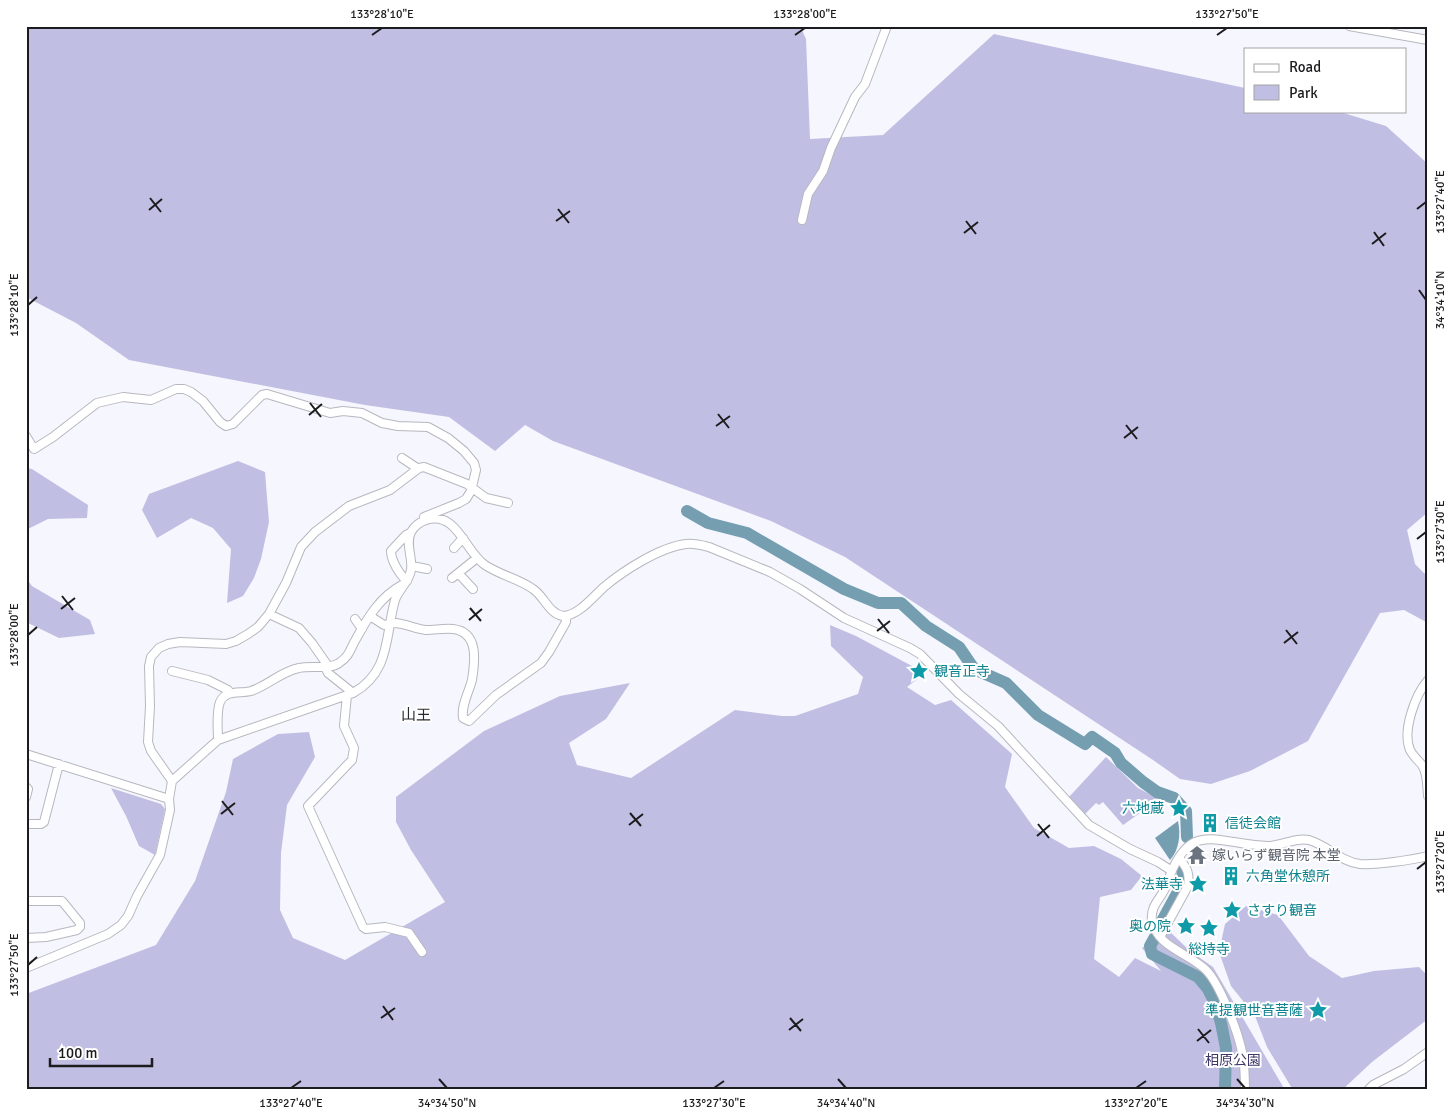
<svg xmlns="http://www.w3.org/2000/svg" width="1454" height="1116" font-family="Signika,'Noto Sans JP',sans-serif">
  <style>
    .green { fill: #c0bfe3 }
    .water { fill: #759fb0 }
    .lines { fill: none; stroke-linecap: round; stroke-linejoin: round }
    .river { stroke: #759fb0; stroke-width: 12 }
    .minor-casing { stroke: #b7b7bf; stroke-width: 10 }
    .minor { stroke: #fff; stroke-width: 8 }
    .ticks { fill: none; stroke: #1c1c1f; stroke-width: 2 }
    .labels { text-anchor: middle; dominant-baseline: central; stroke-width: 4; stroke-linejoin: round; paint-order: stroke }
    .culture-label { font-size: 14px; fill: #0d838f; stroke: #fff; text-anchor: start }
    .worship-label { font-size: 14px; fill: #5b616d; stroke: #fff; text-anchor: start }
    .park-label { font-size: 14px; fill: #3e396a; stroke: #fff }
    .neighbourhood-label { font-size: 15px; fill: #2a292f; stroke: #fff }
    .neatline { fill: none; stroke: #1c1c1f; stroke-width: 2 }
    .ticks-label { font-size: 12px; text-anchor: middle; fill: #1c1c1f }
  </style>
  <rect width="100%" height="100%" fill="#f6f6fe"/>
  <!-- green -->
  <path class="green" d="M26,26H800L806,39L810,139L883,135L994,34L1245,88V111H1337L1386,126L1428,164V512L1407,530L1415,564L1428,577V623L1404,610L1380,613L1308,741L1250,771L1211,784L1180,779L1153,760L845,557L771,521L553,441L525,425L495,451L449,417L365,405L129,360L76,323L26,297Z
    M238,461L265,472L269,522L261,559L254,578L243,596L227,603L231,549L213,528L191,518L157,538L142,510L149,494Z
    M26,468L32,469L88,505L87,518L48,519L26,530Z
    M26,578L32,586L90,620L95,634L59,638L26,622Z
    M830,625L856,636L925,673L907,687L935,705L951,700L1012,754L1005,787L1034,828L1069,848L1094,846L1121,859L1142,876L1131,890L1100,897L1094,959L1119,977L1135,958L1161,971L1142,948L1167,929L1190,951L1213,967L1285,1090H26V994L156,945L195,881L226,792L233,759L278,734L309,732L315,757L287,805L281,853L280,910L293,938L345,960L445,902L411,850L396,822V797L484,731L560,696L630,683L606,719L569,743L577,765L631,778L735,710L782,716H795L858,694L863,677L831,646Z
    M1106,757L1138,788L1157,798L1154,803L1123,825L1103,802L1099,805L1096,803L1085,814L1069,797Z
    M111,788L161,804L165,809L155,855L139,846L126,816Z
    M1246,906L1278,915L1309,956L1342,978L1374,971L1419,967L1428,976V1019L1372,1062L1342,1090H1293L1267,1047L1255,1016L1231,986L1219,952L1225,924Z"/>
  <!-- water -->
  <path class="water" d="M1178,821C1181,835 1179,850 1170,860L1155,838Z"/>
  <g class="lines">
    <!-- river -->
    <path class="river" d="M687,511L708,523L747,533L844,589L878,603H901L926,626L959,647L974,669L1006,683L1038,715L1085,744L1092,737L1115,753L1121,763L1143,782L1157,792L1174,798L1186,811L1187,837
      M1161,923L1184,881L1181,865
      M1155,937L1150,946L1152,954L1198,977L1208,989L1215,1003L1221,1023L1226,1048L1225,1090"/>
    <!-- minor casing -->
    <g class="minor-casing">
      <path id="minor" d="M1349,26L1428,40
        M802,220L808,194L823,171L831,148L855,97L865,84L887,26
        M26,436L34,449L53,437L97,403L123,397L151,400L176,389H184L191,392L203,401L220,422L226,426L233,424L262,395L267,394L330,413L343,411L362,413L382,423L398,426L428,427L448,438L464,451L474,463L476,470L471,491L466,499L459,503L424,517
        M402,458L417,468
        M454,548L463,538
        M412,566L427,569
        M459,574L473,589
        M452,578L477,558
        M407,581C400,575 391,561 391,551L406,535L410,533
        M269,614L299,628L312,643L326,663V669L328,673L353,693
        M370,616L384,625C388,625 392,623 396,623C406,624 416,629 426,630C435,630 444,628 453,629C479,632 475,661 472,680C469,692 461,705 463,718L469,721L496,695L541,663L549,652L566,622V616
        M355,619L362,629
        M172,671L208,680L228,690L230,693
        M1428,680C1415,695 1402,731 1410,750C1413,756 1418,760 1422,765C1428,774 1427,786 1428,796
        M347,695L344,726L354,748L352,760L308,806L363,927L366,929L385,927L409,933L422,952
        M218,740C218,729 216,712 220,702C226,689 240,694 251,691C267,686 282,671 299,668C311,665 330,670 339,663C350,656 350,649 356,639C368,617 380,597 402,585
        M26,754L169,799
        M172,781L151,751L148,742L150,706L149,666L151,657L159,648L168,644L180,642L226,644L236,641L248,634L258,627L269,614L286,583L301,547L315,532L349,506L390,490L419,468L424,467L467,484L486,498L508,503
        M26,787L28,789L26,797
        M26,824H41L44,822L59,764
        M26,901H62L80,923V927L77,930L46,937L26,938
        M1160,937L1188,886C1190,873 1187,868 1179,858
        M26,968L108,934L121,925L128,916L137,896L160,855L170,810L169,799L172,781L218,740L353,693C391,672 385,635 395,600C399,589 409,582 411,570C413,557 405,544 411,532C414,527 420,522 426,520C457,510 465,552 485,565C500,575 519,579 533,589C545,597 548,613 563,616C578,616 593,597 604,587C623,571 660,547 686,544C694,543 701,545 709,547L770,572L800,589L844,618L910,648L920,654L959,694L998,726L1089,825L1130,849L1158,862L1172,871
        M1245,1090C1245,1077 1245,1065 1242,1052C1238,1032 1220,984 1206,970C1189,953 1156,947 1152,920C1150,905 1162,898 1166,886C1189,817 1213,844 1268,846C1282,846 1295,837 1309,840C1327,845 1341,862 1360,864C1378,865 1411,860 1428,856
        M1368,1090L1373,1085L1404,1069L1428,1052"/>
    </g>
    <!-- minor -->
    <use href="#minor" class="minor"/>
  </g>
  <!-- ticks -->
  <path class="ticks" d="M372,35L382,28M795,35L805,28M1217,35L1227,28M150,198L161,212M558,209L569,223M1417,209L1426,202M149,210L162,199M556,221L570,211M966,221L976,234M1374,232L1384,246M964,233L978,222M1372,244L1386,233M1419,290L1426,300M28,305L37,297M310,403L321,417M718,414L729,428M309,415L322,404M1126,425L1137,439M716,426L730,416M1124,438L1138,427M1417,539L1426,532M62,596L73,610M470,608L481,621M61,609L75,598M878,619L889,633M469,620L482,609M1286,630L1297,644M877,631L890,621M28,635L37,627M1284,643L1298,632M222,801L233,815M630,813L641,826M221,814L235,803M1038,824L1049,838M629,825L643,814M1037,836L1050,825M1417,869L1426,862M28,965L37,957M383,1006L393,1020M381,1018L395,1008M790,1018L801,1031M1198,1029L1209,1043M789,1030L803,1019M1197,1041L1211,1030M439,1079L447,1088M838,1079L846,1088M1237,1079L1245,1088M291,1088L301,1081M714,1088L724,1081M1136,1088L1146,1081"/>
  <!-- icons -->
  <defs>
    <g id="sight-bare" transform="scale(1.5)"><path d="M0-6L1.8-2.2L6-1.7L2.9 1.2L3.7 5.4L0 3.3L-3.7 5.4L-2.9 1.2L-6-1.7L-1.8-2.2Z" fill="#0f9aa8" stroke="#fff" stroke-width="2.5" paint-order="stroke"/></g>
    <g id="building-bare" transform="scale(1.5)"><path d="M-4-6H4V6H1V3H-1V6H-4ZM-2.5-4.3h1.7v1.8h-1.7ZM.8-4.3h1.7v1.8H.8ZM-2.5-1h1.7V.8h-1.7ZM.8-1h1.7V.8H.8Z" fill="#0f9aa8" stroke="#fff" stroke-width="2.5" paint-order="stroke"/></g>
    <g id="temple-bare" transform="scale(1.5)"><path d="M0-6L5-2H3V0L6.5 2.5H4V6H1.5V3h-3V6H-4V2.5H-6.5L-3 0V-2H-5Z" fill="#6b7280" stroke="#fff" stroke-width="2.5" paint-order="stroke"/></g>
  </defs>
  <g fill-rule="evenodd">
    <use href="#sight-bare" x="919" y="671"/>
    <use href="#sight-bare" x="1179" y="808"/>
    <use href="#building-bare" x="1210" y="823"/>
    <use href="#temple-bare" x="1197" y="855"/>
    <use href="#building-bare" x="1231" y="876"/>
    <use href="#sight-bare" x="1198" y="884"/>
    <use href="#sight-bare" x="1232" y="910"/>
    <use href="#sight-bare" x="1186" y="926"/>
    <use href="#sight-bare" x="1209" y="928"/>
    <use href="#sight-bare" x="1318" y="1010"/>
  </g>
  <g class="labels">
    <!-- culture labels -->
    <g class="culture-label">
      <text x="934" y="671">観音正寺</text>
      <text x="1164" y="808" text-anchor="end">六地蔵</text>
      <text x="1225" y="823">信徒会館</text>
      <text x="1246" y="876">六角堂休憩所</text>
      <text x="1183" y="884" text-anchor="end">法華寺</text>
      <text x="1247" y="910">さすり観音</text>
      <text x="1171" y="926" text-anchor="end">奥の院</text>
      <text x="1209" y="949" text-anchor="middle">総持寺</text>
      <text x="1303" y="1010" text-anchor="end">準提観世音菩薩</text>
    </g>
    <!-- worship labels -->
    <g class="worship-label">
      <text x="1212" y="855">嫁いらず観音院 本堂</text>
    </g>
    <!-- park labels -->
    <g class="park-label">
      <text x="1233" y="1060">相原公園</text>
    </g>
    <!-- neighbourhood labels -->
    <g class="neighbourhood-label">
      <text x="416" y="715">山王</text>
    </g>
  </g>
  <!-- border -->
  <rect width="1454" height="1116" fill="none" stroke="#ffffff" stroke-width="55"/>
  <!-- legend -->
  <rect x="1244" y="48" width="162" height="65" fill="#ffffff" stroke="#a4a4a5"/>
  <rect x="1254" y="64" width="25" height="8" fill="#ffffff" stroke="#a4a4a5"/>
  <text x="1289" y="72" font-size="15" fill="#1c1c1f">Road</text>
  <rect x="1254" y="85" width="25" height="15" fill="#c0bfe3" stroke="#a4a4a5"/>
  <text x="1289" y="98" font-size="15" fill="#1c1c1f">Park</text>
  <!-- scale -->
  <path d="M50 1058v8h102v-8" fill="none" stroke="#1c1c1f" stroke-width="2.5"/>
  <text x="58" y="1058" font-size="15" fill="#1c1c1f" stroke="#ffffff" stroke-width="4" paint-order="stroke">100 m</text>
  <rect x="28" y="28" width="1398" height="1060" class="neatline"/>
  <g class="ticks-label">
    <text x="382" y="18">133°28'10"E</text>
    <text x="805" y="18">133°28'00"E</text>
    <text x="1227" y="18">133°27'50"E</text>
    <text transform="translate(1440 202) rotate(-90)" y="4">133°27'40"E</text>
    <text transform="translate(1440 300) rotate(-90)" y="4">34°34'10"N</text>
    <text transform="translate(14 305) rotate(-90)" y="4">133°28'10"E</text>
    <text transform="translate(1440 532) rotate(-90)" y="4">133°27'30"E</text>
    <text transform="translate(14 635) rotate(-90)" y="4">133°28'00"E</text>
    <text transform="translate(1440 862) rotate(-90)" y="4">133°27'20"E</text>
    <text transform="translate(14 965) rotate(-90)" y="4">133°27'50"E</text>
    <text x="291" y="1107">133°27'40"E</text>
    <text x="447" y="1107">34°34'50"N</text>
    <text x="714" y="1107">133°27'30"E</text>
    <text x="846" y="1107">34°34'40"N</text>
    <text x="1136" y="1107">133°27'20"E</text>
    <text x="1245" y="1107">34°34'30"N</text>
  </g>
</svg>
